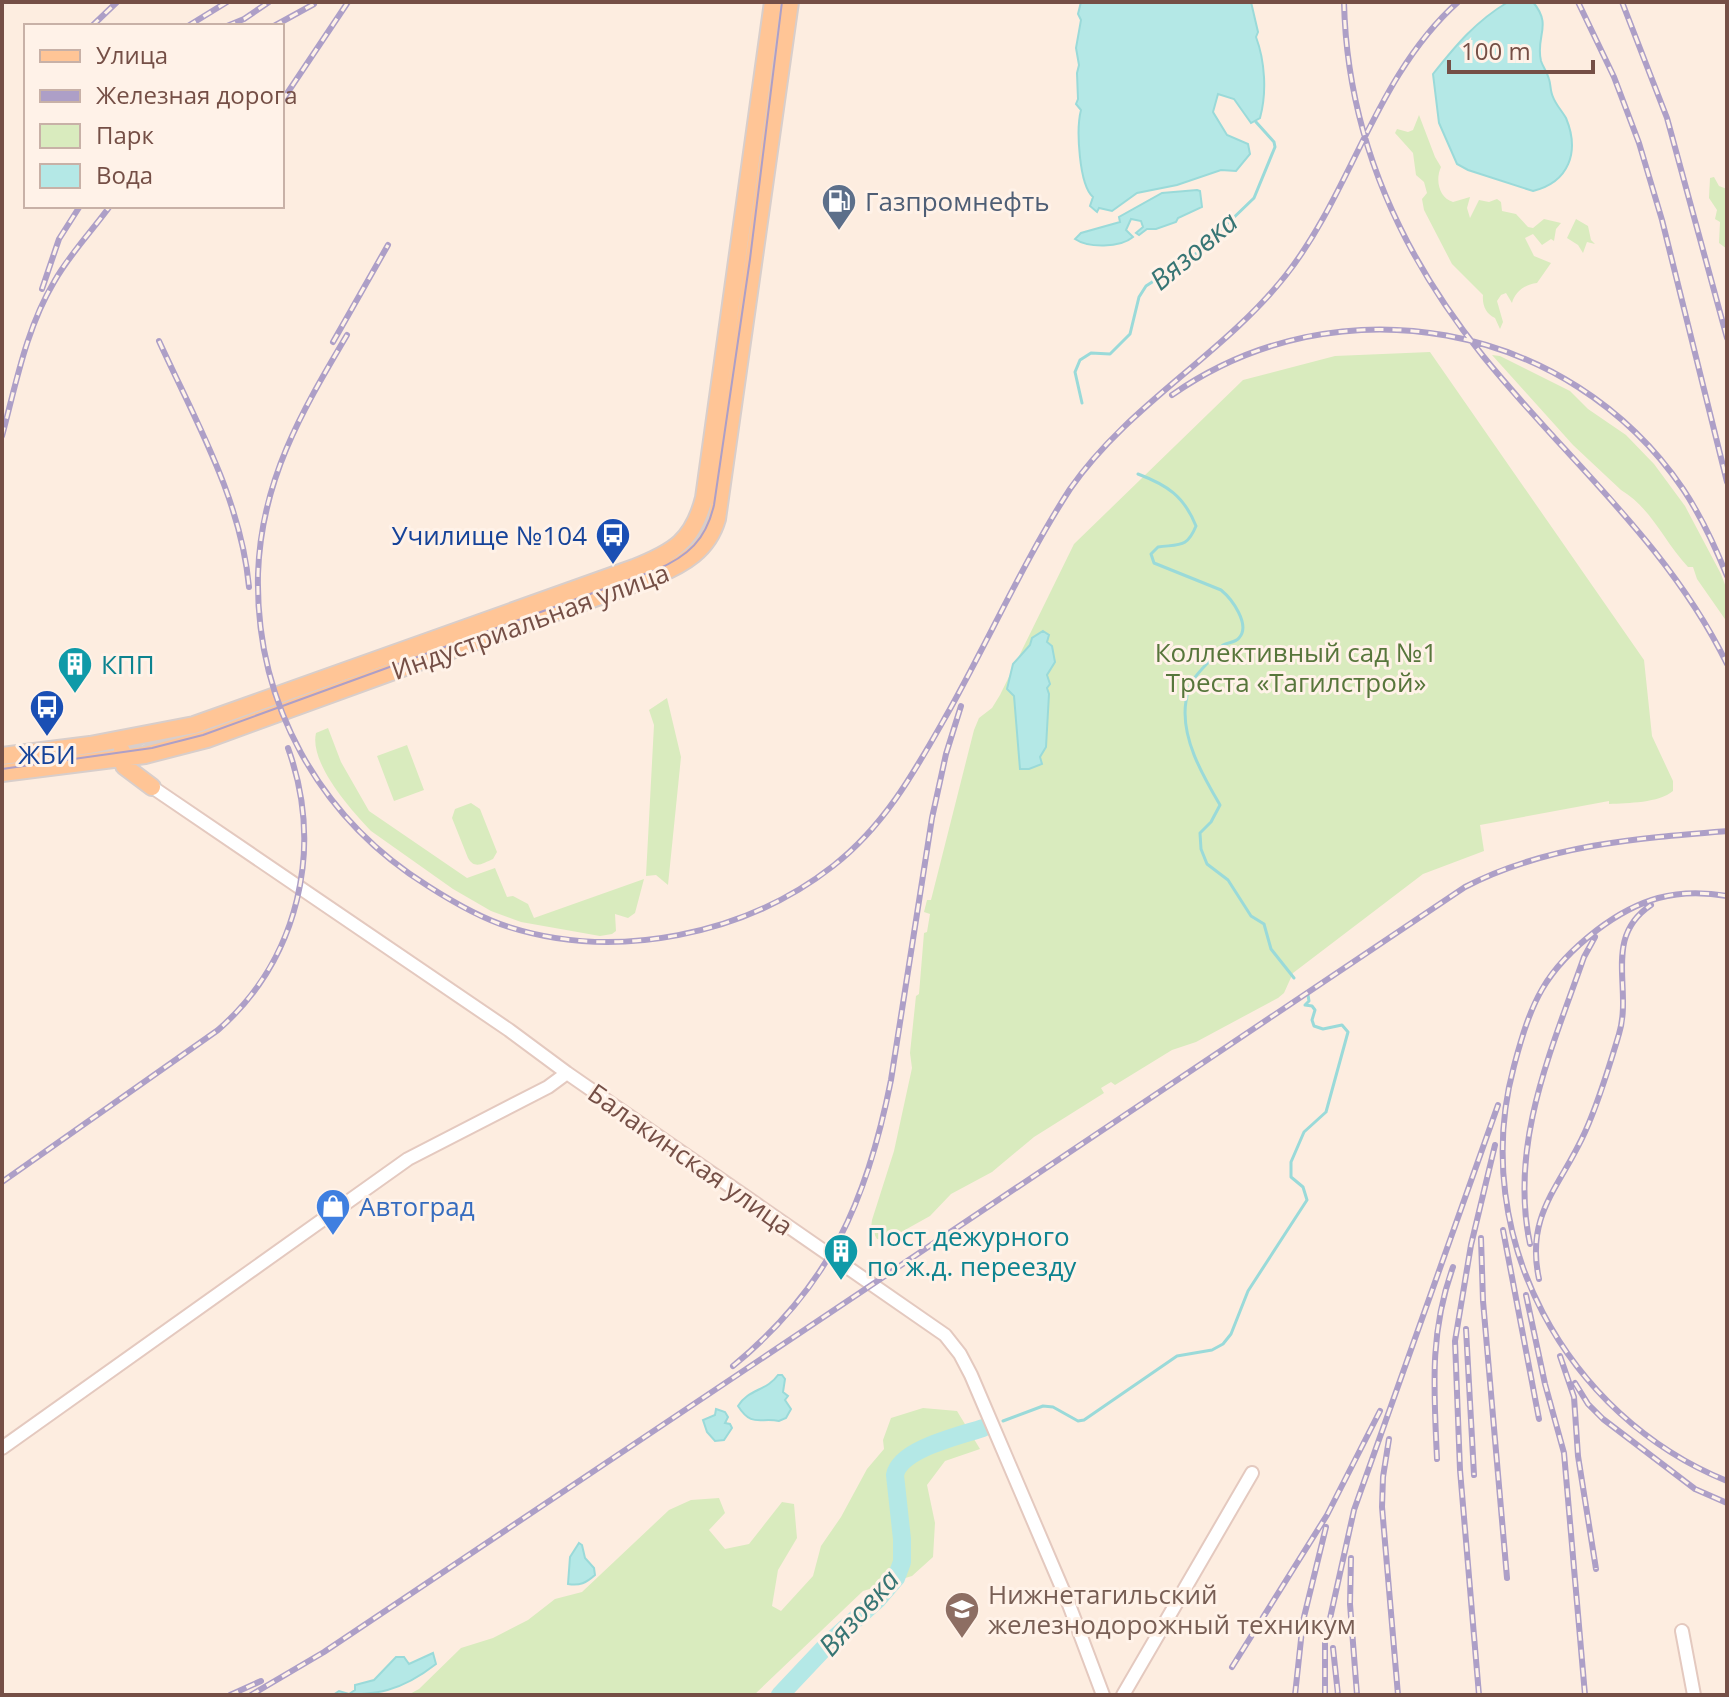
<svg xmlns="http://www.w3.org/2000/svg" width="1729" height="1697" font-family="'Open Sans',sans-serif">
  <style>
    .green { fill: #d9ebbe }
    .water { fill: #b4e8e6; stroke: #9adad9; stroke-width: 2 }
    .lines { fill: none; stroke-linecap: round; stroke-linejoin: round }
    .stream { stroke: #9adad9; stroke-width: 3 }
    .river { stroke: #b4e8e6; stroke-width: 18 }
    .minor-casing { stroke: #e4c9bf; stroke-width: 16 }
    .major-casing { stroke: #d8cecb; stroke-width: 20 }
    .minor { stroke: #fff; stroke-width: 12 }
    .major { stroke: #ffc596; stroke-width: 16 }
    .tram { stroke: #ad9fc7; stroke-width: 2 }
    .rail-casing { stroke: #ad9fc7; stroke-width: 6 }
    .rail { stroke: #fff2e8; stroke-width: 3; stroke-dasharray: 9; stroke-linecap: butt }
    .labels { text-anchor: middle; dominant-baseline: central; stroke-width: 6; stroke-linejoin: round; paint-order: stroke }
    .service-label { font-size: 26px; fill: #4e5e75; stroke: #fff2e8; text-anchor: start }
    .transit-label { font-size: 26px; fill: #164399; stroke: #fff2e8; text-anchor: end }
    .street-label { font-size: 26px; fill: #754f46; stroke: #fff2e8 }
    .park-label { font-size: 26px; fill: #57763b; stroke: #fff2e8 }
    .culture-label { font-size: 26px; fill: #0d838f; stroke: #fff2e8; text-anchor: start }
    .shop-label { font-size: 26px; fill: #366cbe; stroke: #fff2e8; text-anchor: start }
    .education-label { font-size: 26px; fill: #785e54; stroke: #fff2e8; text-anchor: start }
    .water-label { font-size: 28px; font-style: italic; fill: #377574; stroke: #fff2e8 }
  </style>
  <rect width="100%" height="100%" fill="#fdede0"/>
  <!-- green -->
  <path class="green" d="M1419,115L1435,157L1441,167C1435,180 1439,198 1453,202L1470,197L1467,208L1470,218L1479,200L1489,202L1497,199L1501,202L1502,211L1516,214L1528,227L1533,228L1544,219L1561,223L1556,229L1554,241L1551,239L1542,245L1533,234L1525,238L1534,256L1551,263L1537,283C1525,284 1515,292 1512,303L1506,293L1501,295L1497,301L1503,322L1500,329L1495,318C1486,314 1482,305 1483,295L1452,264L1424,210L1422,199L1427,193L1424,182L1416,175L1413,153L1395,133L1397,129L1408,132L1413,130Z
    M1714,177L1719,186L1727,189V249L1719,243L1720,222L1715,219L1717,210L1709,198L1710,178Z
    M1576,219L1588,226L1591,240L1595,244L1587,242L1583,253L1578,245L1567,238Z
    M1430,352L1644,660L1652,736L1673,781V791C1659,803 1628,803 1609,804V801L1480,825L1484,851L1423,874L1293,973L1284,993L1278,998L1196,1042L1172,1050L1115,1085L1111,1082L1101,1088L1104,1093L1034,1137L992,1172L951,1194L930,1216L887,1240L877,1239L871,1228L872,1220L894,1151L912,1068L910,1053L916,996L919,994L924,933L927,932L930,914L924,912L927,900H931L974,730L979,718L992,708L1000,695L1074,544L1243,380L1335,356Z
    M1492,355L1500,356L1570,391L1588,409L1626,435L1654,464L1685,506L1721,574L1727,590V622L1697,579L1693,567H1688C1663,540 1652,509 1621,490L1573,445Z
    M667,698L681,757L668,885L656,875L646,876L654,725L649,710Z
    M328,728L341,762L369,811L467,878L495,868L507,897L513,896L528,904L534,918L644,879L635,913L628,918L615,914L616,931L612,934L600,936L521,922L491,911L453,889L371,831C351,810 309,763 316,733Z
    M407,745L424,790L394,801L377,756Z
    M471,803L480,809L497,852L493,859C483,863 475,870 468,858L452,818L455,809Z
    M923,1408L957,1411L980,1449L945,1461L927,1485L935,1523L933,1557L912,1576L863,1591L754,1695H408L419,1689L461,1648L493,1638L528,1620L555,1599L582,1592L669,1510L691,1500L719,1498L725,1513L709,1530L725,1549L749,1544L782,1502L794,1504L797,1538L778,1570L772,1606L781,1611L813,1576L821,1546L841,1517L867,1469L884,1449L883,1440L891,1418Z"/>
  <!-- water -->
  <path class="water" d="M1081,2H1251L1258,32L1256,37C1265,61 1267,93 1260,118L1251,123L1234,99L1218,94L1213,112L1227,135L1248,144L1250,154L1236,171L1221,170L1177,185L1137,193L1112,211L1099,208L1097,212L1090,206L1093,197C1079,185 1076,129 1081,110L1076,104L1078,99L1077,73L1079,65L1076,48L1081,20L1078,14Z
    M1508,2H1533C1553,26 1535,36 1541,61C1543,67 1547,72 1549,79C1551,85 1550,91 1553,97C1556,105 1562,111 1566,118C1580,152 1569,182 1533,191L1468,170L1457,164L1439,123L1433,74C1456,45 1476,21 1508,2Z
    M1197,190L1200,191L1202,207L1178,218L1176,222L1156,229H1147L1139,235L1136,233L1143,227L1141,221L1131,219L1126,230L1133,237C1120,248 1088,248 1075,239L1081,233L1120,222L1119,217L1162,193Z
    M1043,631L1049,635L1047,642L1052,646L1055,662L1047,675L1050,684L1047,688L1049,694L1046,747L1040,757L1042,764L1029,769H1020L1014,696L1007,689L1013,664L1030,645L1032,638Z
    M778,1375H782L785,1379L783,1392L788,1396L785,1400L791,1409L786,1418L779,1421C760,1417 752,1428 738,1406C748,1389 767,1391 778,1375Z
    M716,1409L725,1412L728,1417L725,1423L730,1424L732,1428L724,1440L715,1441L707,1432L703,1420L715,1415Z
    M579,1543L582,1545L585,1558L594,1568L595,1575C586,1583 580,1586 568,1584L570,1557Z
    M433,1653L436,1664C400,1692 377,1695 333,1695L339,1691L349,1694L355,1690V1685L374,1680L396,1657H404L409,1664Z"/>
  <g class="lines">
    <!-- stream -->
    <path class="stream" d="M1082,403L1075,372L1080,360L1091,353L1110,354L1130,334L1139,297L1146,286L1197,253L1254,198L1275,147L1274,142L1256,122
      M1138,474C1167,485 1184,496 1196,526C1187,548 1180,544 1158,547L1151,554L1154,563L1221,590C1232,599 1251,625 1239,638C1235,643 1228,642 1223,645C1219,648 1218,652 1215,655C1202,670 1189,678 1186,701C1180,737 1203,776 1220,805L1211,822L1200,833L1201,849L1207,864L1228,880L1251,916L1264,924L1271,949L1294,978
      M1003,1421L1043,1406L1053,1407L1078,1421L1084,1420L1177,1356L1212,1350L1223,1344L1231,1334L1248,1291L1307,1200L1303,1187L1291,1177V1162L1304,1132L1326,1112L1348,1032L1342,1025L1323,1029L1314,1026L1312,1020L1315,1010L1312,1006L1305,1005L1309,1001L1308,995"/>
    <!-- river -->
    <path class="river" d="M780,1695L829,1643L878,1599L896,1578L902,1562V1539L895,1475C900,1449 959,1436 983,1428"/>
    <!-- minor casing -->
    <g class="minor-casing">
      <path id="minor" d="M152,787L509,1030L567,1073L945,1335L960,1354L971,1375L1068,1602L1103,1695
        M2,1448L408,1159L548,1087L567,1073
        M1682,1631L1694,1695
        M1123,1695L1252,1473"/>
    </g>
    <!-- major casing -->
    <g class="major-casing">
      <path id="major" d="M122,751L124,766L152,787
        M2,756L90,745L194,725L634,568C674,552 693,541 704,498L773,2
        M2,773L145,755L207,739L655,576C684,564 708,550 717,519L790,2"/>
    </g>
    <!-- minor -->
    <use href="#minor" class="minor"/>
    <!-- major -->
    <use href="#major" class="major"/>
    <!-- tram -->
    <path class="tram" d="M2,769L152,748L203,735L656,570C688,556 706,540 714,505L750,259L782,2"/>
    <!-- rail casing -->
    <g class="rail-casing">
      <path id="rail" d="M1344,2C1347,136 1400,253 1483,356C1566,459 1668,543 1727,664
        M1578,2L1614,77L1639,143L1662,220L1727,482
        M1622,2L1667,118L1727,338
        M92,26L117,2
        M188,26L227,2
        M227,26L244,19L269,2
        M274,26L314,4
        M282,101L348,2
        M42,289L59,239L80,206
        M347,335C301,413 261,481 258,574C255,703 319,818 428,886C453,902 480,918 509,927C616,961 745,935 833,866C887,824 917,767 950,709C990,637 1026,557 1070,489C1129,404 1223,355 1286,275C1352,191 1376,75 1458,2
        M159,341C195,420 241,499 249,587
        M333,342L388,245
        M1172,395C1337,279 1569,321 1683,489C1701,516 1715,546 1727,576
        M2,436C16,384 26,329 54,282C69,255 92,231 110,206
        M1727,896C1676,887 1638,899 1597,930C1544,971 1531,1002 1514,1066C1468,1236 1566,1416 1727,1481
        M2,1182L218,1030C299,959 324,848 288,748
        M1503,1230L1539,1419
        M1481,1238L1483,1301L1507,1578
        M1530,1244C1509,1144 1551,1051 1584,957L1595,937
        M1539,1279C1525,1214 1561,1186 1585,1132C1599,1101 1609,1067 1619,1034C1633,988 1602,938 1651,905
        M1526,1295L1545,1384L1564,1453L1585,1695
        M1466,1329L1474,1475
        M1560,1356L1574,1397L1578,1456L1596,1569
        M733,1366C830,1286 867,1201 891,1080L932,818L946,754L961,706
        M1575,1383L1588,1404L1603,1419L1695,1489L1727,1503
        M1389,1439L1383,1477L1382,1507L1398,1695
        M1437,1459C1434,1391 1429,1333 1453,1267
        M1351,1558L1350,1604L1357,1695
        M1333,1648L1338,1695
        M1232,1667L1327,1515L1380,1411
        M230,1695L261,1681
        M251,1695L324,1652L1465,887C1546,845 1638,838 1727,831
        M1295,1695L1303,1621L1326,1527
        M1325,1695V1641L1354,1510L1498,1105
        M1479,1695L1460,1470L1455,1341L1471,1245L1495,1145"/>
    </g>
    <!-- rail -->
    <use href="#rail" class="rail"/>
  </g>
  <!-- icons -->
  <defs>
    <g id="fuel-pin" transform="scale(1.8)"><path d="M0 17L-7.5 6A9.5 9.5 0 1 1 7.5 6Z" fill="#5c6f8a" stroke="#fff2e8"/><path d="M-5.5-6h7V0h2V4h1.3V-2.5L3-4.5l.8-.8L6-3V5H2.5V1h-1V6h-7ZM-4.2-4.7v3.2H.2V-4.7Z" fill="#fff"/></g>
    <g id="bus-pin" transform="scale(1.8)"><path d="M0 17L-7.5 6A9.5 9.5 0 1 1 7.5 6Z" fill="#1a4fb4" stroke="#fff2e8"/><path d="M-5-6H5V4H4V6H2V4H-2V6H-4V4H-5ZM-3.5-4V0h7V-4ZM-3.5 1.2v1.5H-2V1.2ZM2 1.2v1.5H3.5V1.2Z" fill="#fff"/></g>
    <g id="building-pin" transform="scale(1.8)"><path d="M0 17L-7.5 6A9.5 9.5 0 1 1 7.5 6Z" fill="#0f9aa8" stroke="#fff2e8"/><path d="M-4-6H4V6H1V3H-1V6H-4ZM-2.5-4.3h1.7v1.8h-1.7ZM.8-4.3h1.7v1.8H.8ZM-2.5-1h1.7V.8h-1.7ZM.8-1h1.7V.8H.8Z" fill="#fff"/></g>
    <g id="shop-pin" transform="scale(1.8)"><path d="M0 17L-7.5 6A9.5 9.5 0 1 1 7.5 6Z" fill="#3f7fe0" stroke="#fff2e8"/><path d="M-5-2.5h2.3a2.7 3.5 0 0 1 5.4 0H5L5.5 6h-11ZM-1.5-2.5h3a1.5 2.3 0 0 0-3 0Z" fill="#fff"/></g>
    <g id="university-pin" transform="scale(1.8)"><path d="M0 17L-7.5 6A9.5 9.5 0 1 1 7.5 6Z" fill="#8d6e63" stroke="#fff2e8"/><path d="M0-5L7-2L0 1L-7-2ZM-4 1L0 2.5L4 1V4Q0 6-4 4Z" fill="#fff"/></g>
  </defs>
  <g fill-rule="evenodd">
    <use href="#fuel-pin" x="839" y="201"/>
    <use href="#bus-pin" x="613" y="535"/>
    <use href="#building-pin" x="75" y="664"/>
    <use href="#bus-pin" x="47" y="707"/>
    <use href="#shop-pin" x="333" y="1206"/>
    <use href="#building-pin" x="841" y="1251"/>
    <use href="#university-pin" x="962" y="1609"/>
  </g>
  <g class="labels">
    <!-- service labels -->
    <g class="service-label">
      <text x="865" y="201">Газпромнефть</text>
    </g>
    <!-- transit labels -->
    <g class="transit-label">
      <text x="587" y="535">Училище №104</text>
      <text x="47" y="754" text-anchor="middle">ЖБИ</text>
    </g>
    <!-- street labels -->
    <g class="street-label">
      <text transform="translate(530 621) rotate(-20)">Индустриальная улица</text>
      <text transform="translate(691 1159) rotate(35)">Балакинская улица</text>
    </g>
    <!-- park labels -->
    <g class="park-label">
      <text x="1296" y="652">Коллективный сад №1<tspan x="1296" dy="30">Треста «Тагилстрой»</tspan></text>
    </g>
    <!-- culture labels -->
    <g class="culture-label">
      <text x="101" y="664">КПП</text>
      <text x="867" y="1236">Пост дежурного<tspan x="867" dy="30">по ж.д. переезду</tspan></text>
    </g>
    <!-- shop labels -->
    <g class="shop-label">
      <text x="359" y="1206">Автоград</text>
    </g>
    <!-- education labels -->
    <g class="education-label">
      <text x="988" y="1594">Нижнетагильский<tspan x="988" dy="30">железнодорожный техникум</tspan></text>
    </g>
    <!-- water labels -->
    <g class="water-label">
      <text transform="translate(1193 250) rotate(-40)">Вязовка</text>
      <text transform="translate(858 1612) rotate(-48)">Вязовка</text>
    </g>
  </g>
  <!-- border -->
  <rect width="1729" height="1697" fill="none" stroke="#754f46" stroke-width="8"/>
  <!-- legend -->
  <rect x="24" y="24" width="260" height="184" fill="#fff2e8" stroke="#c8b1a7" stroke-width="2"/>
  <rect x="40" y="50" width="40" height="12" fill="#ffc596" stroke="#c8b1a7" stroke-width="2"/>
  <text x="96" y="64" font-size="24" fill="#754f46">Улица</text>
  <rect x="40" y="90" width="40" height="12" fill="#ad9fc7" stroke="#c8b1a7" stroke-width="2"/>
  <text x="96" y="104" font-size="24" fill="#754f46">Железная дорога</text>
  <rect x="40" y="124" width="40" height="24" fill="#d9ebbe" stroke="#c8b1a7" stroke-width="2"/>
  <text x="96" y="144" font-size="24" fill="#754f46">Парк</text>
  <rect x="40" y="164" width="40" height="24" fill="#b4e8e6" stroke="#c8b1a7" stroke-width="2"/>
  <text x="96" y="184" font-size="24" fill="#754f46">Вода</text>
  <!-- scale -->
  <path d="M1449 60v12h144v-12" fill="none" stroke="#754f46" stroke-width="4"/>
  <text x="1461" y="60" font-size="24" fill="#754f46" stroke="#fff2e8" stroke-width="6" paint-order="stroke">100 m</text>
</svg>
